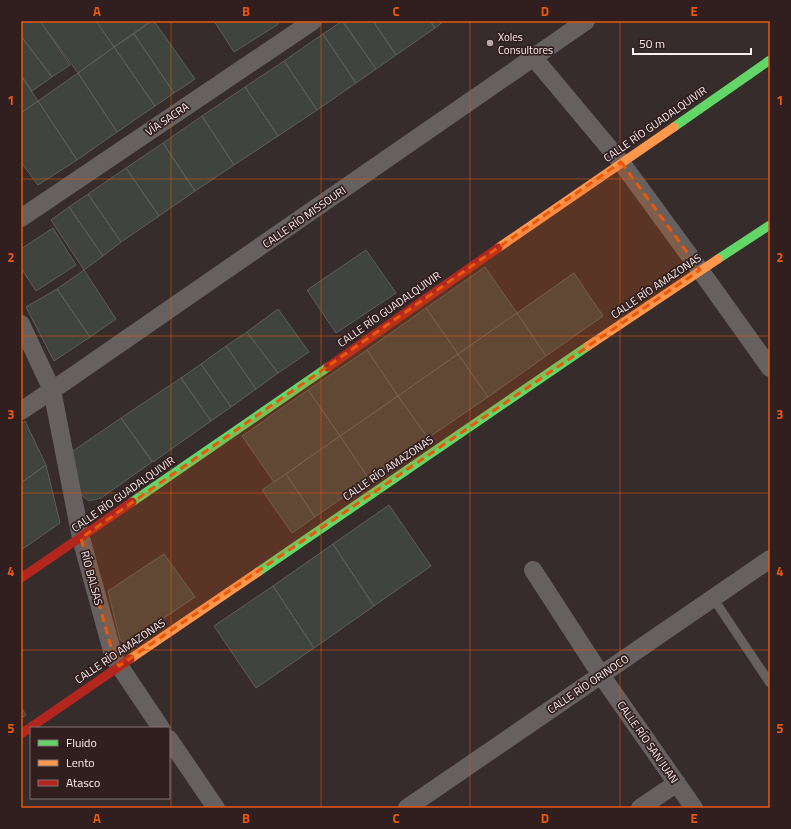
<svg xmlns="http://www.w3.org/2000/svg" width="791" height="829" font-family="'Titillium Web',sans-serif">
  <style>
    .building { fill: #3f443f; stroke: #5e5e5b }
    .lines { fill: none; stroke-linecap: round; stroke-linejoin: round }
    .lane { stroke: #666060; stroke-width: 9 }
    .street { stroke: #666060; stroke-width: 18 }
    .fast { stroke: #63d668; stroke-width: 9 }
    .slow { stroke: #ff974d; stroke-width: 9 }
    .jam { stroke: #b3261e; stroke-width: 9 }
    .marked { fill: #e8590c; fill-opacity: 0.2; stroke: #e8590c; stroke-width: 3; stroke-dasharray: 8 5; stroke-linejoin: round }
    .grid { fill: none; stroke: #e8590c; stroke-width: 1; stroke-opacity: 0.55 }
    .poi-dot { fill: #b7abab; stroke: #311e1e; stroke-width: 1.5 }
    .labels { text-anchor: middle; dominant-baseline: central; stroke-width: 3.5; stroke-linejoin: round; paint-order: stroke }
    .poi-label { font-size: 11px; fill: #fcefef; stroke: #311e1e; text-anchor: start }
    .street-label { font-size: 11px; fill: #fcefef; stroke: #311e1e }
    .neatline { fill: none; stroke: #e8590c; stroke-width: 1.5 }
    .grid-label { font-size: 13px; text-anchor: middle; font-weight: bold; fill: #e8590c }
  </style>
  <rect width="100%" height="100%" fill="#372c2c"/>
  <!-- building -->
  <path class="building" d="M21,21H40L70,65L52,77L21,36Z
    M40,21H96L114,47L78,73Z
    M96,21H151L114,47Z
    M151,21H154L195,79L174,93L134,34Z
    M214,21H280L277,25L234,52Z
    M342,21L376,69L356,83L323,34Z
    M343,21H373L396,55L376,69Z
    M373,21H430L435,28L396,55Z
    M430,21H444L435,28Z
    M134,34L174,93L155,106L114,47Z
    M323,34L356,83L317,110L284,61Z
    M21,36L52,77L32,91L21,75Z
    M114,47L155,106L117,132L78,73Z
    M284,61L317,110L278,136L245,87Z
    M78,73L117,132L77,160L38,101Z
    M21,76L38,101L21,113Z
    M245,87L278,136L234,165L202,116Z
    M38,101L77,160L38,185L21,162V113Z
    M202,116L234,165L195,191L163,143Z
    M163,143L195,191L159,216L126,168Z
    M126,168L159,216L121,242L88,194Z
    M88,194L121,242L103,256L69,207Z
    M69,207L103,256L84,270L51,220Z
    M53,228L76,265L36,291L21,268V249Z
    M366,250L396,293L336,333L307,290Z
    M485,267L517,313L458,354L426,308Z
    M84,270L116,319L90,337L57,289Z
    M574,273L603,316L546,356L517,313Z
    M57,289L90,337L54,361L26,307Z
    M426,308L458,354L398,396L367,350Z
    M278,309L309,352L278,373L247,332Z
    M517,313L546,356L488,397L458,354Z
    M247,332L278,373L256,389L226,346Z
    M226,346L256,389L231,407L201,364Z
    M367,350L398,396L340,436L308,390Z
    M458,354L488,397L428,438L398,396Z
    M201,364L231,407L211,421L181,378Z
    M181,378L211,421L153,462L121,418Z
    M308,390L340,436L274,482L242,436Z
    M398,396L428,438L369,479L340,436Z
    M121,418L152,462L101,498L89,501L79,493L70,453Z
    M25,421L46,465L21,483V424Z
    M340,436L369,479L315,517L286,474Z
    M46,465L60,523L21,550V483Z
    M286,474L315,517L292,533L262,490Z
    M389,505L431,566L374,606L333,544Z
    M333,544L374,606L314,648L273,586Z
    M164,554L195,597L130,641L125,643L120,640L108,591Z
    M273,586L314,648L256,688L214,626Z
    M21,707L26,715L21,718Z"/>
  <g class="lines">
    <!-- lane -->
    <path class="lane" d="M713,598L770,683"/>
    <!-- street -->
    <path class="street" d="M534,58L621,162L700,270L770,368
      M21,218L313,21
      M21,324L52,390L81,538L114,658L161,728
      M21,411L73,376L586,21
      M533,570L601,675L694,808
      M169,739L216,808
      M407,808L770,559
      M640,808L677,783"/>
    <!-- fast -->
    <path class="fast" d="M674,127L770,60
      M718,259L770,225
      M132,502L328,367
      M258,572L588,346"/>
    <!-- slow -->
    <path class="slow" d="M498,248L674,127
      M588,346L718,259
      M130,659L258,572"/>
    <!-- jam -->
    <path class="jam" d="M328,367L498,248
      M21,578L132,502
      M21,734L130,659"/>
  </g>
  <!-- marked area -->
  <path class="marked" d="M621,162L700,270L119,666L114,658L81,538Z"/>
  <!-- grid -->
  <path class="grid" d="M171,21V808M321,21V808M470,21V808M620,21V808M21,179H770M21,336H770M21,493H770M21,650H770"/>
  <!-- markers -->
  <circle class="poi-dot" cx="490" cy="43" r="4"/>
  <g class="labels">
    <!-- poi labels -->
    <g class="poi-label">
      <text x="498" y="37">Xoles<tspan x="498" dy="13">Consultores</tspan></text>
    </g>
    <!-- street labels -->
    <g class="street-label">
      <text transform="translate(167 119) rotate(-34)">VÍA SACRA</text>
      <text transform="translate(655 124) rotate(-35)">CALLE RÍO GUADALQUIVIR</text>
      <text transform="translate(304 217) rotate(-35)">CALLE RÍO MISSOURI</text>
      <text transform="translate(656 286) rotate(-34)">CALLE RÍO AMAZONAS</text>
      <text transform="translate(389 309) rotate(-35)">CALLE RÍO GUADALQUIVIR</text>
      <text transform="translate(388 468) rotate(-34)">CALLE RÍO AMAZONAS</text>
      <text transform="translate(123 494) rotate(-35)">CALLE RÍO GUADALQUIVIR</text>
      <text transform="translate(92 578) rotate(75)">RÍO BALSAS</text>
      <text transform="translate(120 651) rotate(-34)">CALLE RÍO AMAZONAS</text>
      <text transform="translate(588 684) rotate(-34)">CALLE RÍO ORINOCO</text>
      <text transform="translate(648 742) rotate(55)">CALLE RÍO SAN JUAN</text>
    </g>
  </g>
  <!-- border -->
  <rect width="791" height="829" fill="none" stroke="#311e1e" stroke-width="44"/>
  <!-- legend -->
  <rect x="30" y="727" width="140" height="72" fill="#311e1e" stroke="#827272"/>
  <rect x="38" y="740" width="20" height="6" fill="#63d668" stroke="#827272"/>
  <text x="66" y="747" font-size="12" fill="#fcefef">Fluido</text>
  <rect x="38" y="760" width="20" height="6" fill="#ff974d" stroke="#827272"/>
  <text x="66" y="767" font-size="12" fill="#fcefef">Lento</text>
  <rect x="38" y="780" width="20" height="6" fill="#b3261e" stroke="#827272"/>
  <text x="66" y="787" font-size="12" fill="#fcefef">Atasco</text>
  <!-- scale -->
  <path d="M633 48v6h118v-6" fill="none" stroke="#fcefef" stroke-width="2"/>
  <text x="639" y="48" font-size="12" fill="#fcefef" stroke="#311e1e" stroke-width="3" paint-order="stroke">50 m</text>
  <rect x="22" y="22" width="747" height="785" class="neatline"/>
  <g class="grid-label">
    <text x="97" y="16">A</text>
    <text x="246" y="16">B</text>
    <text x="396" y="16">C</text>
    <text x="545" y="16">D</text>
    <text x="694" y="16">E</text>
    <text x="11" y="105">1</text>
    <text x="780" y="105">1</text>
    <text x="11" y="262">2</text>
    <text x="780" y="262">2</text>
    <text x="11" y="419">3</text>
    <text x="780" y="419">3</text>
    <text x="11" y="576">4</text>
    <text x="780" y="576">4</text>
    <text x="11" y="733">5</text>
    <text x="780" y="733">5</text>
    <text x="97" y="823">A</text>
    <text x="246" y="823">B</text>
    <text x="396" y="823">C</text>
    <text x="545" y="823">D</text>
    <text x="694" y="823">E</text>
  </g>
</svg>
